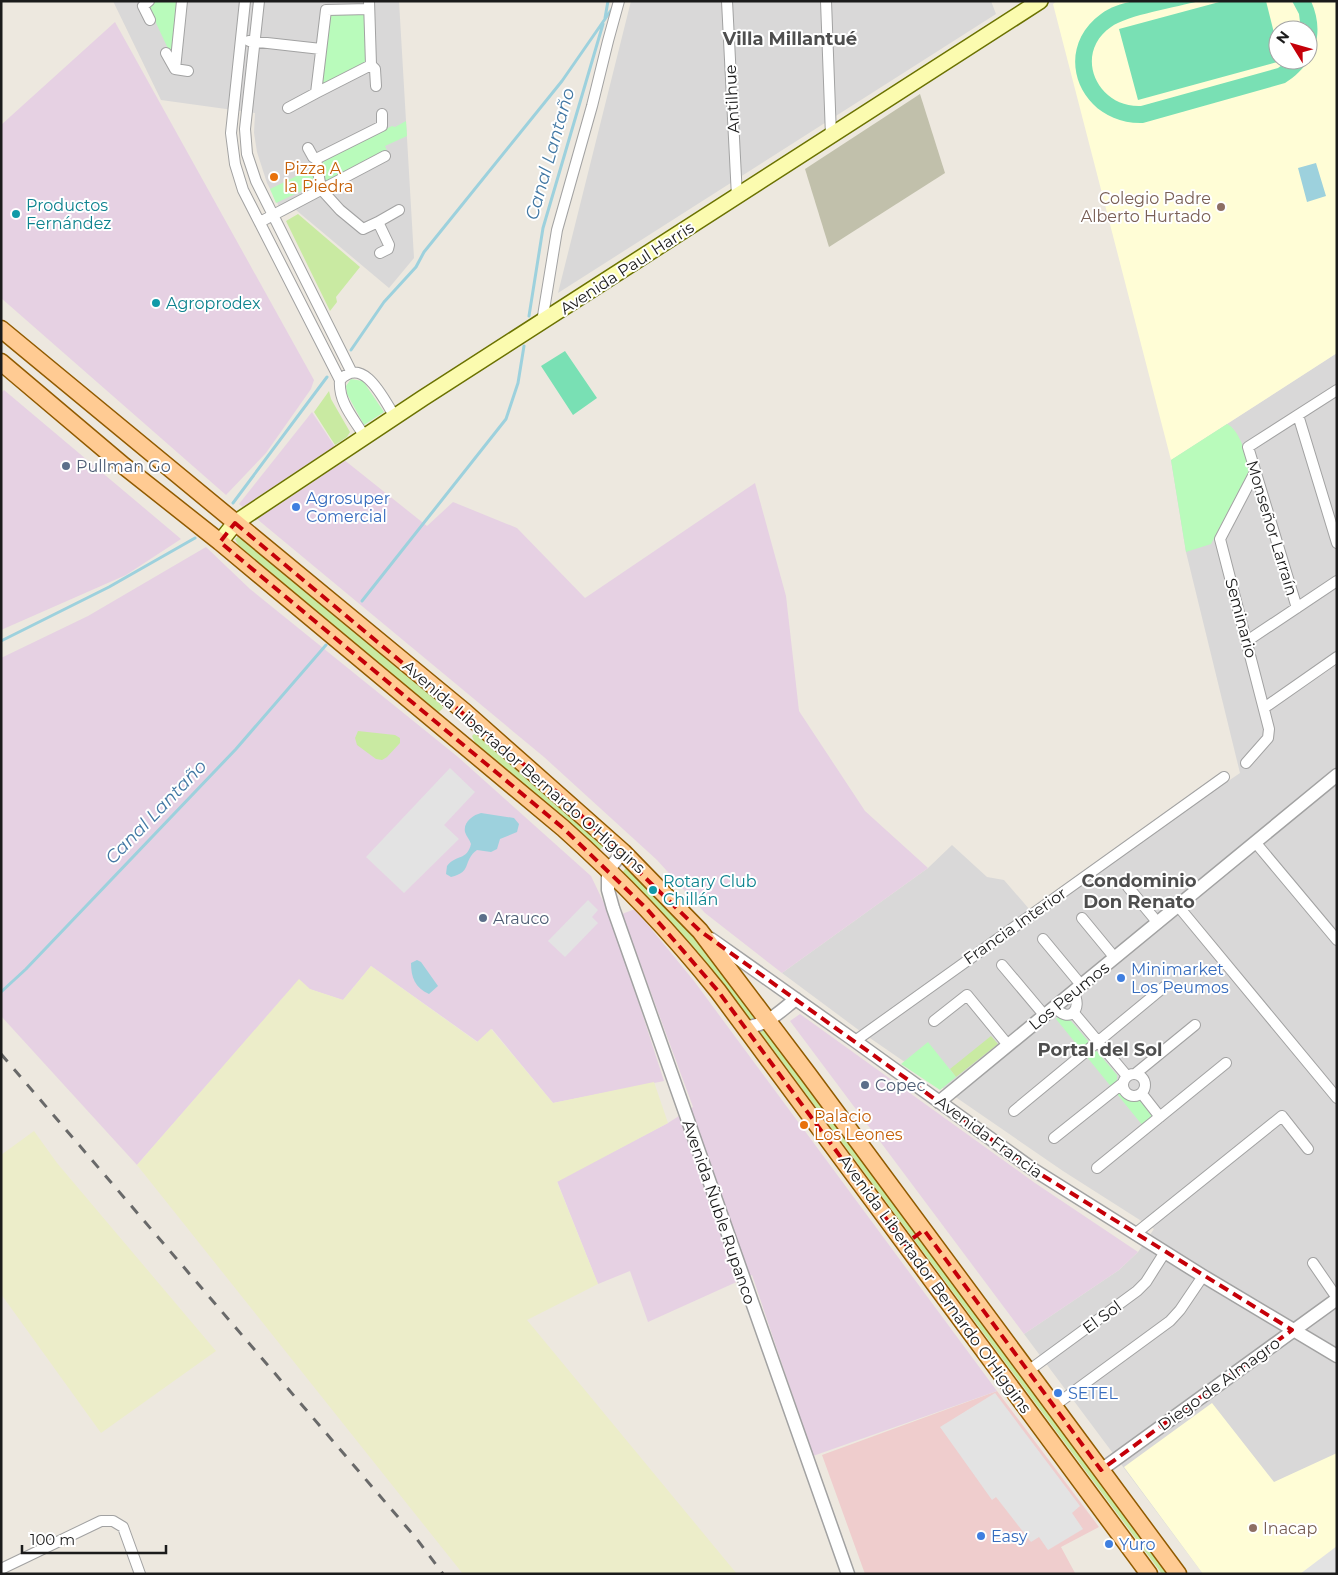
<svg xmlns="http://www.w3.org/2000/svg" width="1338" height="1575" font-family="Montserrat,sans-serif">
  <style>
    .residential { fill: #d9d8d8 }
    .commercial { fill: #efcdcd }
    .industrial { fill: #e6d1e3 }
    .education { fill: #fffdd6; fill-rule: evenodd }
    .construction { fill: #c1c0ab }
    .farmland { fill: #ecedc9 }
    .grass { fill: #c9eaa2 }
    .park { fill: #b9fbbb }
    .pitch { fill: #79e0b4 }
    .parking { fill: #e3e3e3 }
    .water { fill: #9dd1dd }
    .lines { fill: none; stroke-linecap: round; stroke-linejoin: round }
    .stream { stroke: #9dd1dd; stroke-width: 3 }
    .minor-casing { stroke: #a2a2a2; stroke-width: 12 }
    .tertiary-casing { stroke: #a2a2a2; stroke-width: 15 }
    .secondary-casing { stroke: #6b7201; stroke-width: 18 }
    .primary-casing { stroke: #915b00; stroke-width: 19 }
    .minor { stroke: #fff; stroke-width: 10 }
    .tertiary { stroke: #fff; stroke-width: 12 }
    .secondary { stroke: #fbfbaf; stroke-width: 15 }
    .primary { stroke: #ffcb93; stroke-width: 16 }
    .rail { stroke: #696969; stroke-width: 3; stroke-dasharray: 10 10; stroke-linecap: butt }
    .marked { fill: none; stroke: #c50009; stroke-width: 4; stroke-dasharray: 10 6; stroke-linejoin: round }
    .food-dot { fill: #e8710a; stroke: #fff; stroke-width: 2 }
    .education-dot { fill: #8d6e63; stroke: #fff; stroke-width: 2 }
    .culture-dot { fill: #0f9aa8; stroke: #fff; stroke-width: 2 }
    .service-dot { fill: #5c6f8a; stroke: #fff; stroke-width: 2 }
    .shop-dot { fill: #3f7fe0; stroke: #fff; stroke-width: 2 }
    .labels { text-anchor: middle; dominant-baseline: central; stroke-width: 4; stroke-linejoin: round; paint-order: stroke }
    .street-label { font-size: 16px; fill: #1b1b1b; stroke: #fff }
    .food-label { font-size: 16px; fill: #c56008; stroke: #fff; text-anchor: start }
    .education-label { font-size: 16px; fill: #785e54; stroke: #fff; text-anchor: end }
    .culture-label { font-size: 16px; fill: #0d838f; stroke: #fff; text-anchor: start }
    .service-label { font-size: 16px; fill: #4e5e75; stroke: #fff; text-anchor: start }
    .shop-label { font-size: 16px; fill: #366cbe; stroke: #fff; text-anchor: start }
    .neighbourhood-label { font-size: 18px; font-weight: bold; fill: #4e4e4e; stroke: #fff }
    .water-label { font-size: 18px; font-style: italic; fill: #4278a4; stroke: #fff }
  </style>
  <rect width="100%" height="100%" fill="#ede8df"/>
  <!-- residential -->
  <path class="residential" d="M113,1H399L414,258L389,288L296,210L284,216L267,183L257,152L254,133L255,113L161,100Z
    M631,1H991L996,14L558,293Z
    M1337,353V1574H1203L1024,1334L1119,1270L1138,1252L1154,1229L1063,1171L867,1036L1057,898L1240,773L1186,552L1171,460Z
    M952,845L987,877L1004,880L1030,910L860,1031L782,973L928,868Z"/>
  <!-- commercial -->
  <path class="commercial" d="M997,1391L1099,1527L1061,1547L1075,1573L865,1574L822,1455Z"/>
  <!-- industrial -->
  <path class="industrial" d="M115,22L314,380L311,389L266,453L226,495L1,298V125Z
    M4,390L181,539L126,575L1,630V393Z
    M312,412L343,459L427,526L453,502L517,528L585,598L755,483L786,596L799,711L865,811L928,868L782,973L705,913L657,860L544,757L239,504Z
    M206,547L250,589L458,757L591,876L612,920L664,1081L553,1103L492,1029L478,1042L371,966L343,1000L309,989L299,980L137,1165L1,1016V658L88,616Z
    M635,909L694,981L997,1391L813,1456L752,1275L648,1322L630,1271L598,1284L557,1181L668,1123L693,1107L622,914Z
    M800,1014L1035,1183L1138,1252L1119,1270L1024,1334L790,1021Z"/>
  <!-- education -->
  <path class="education" d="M1057,1H1337V353L1171,460L1053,4ZM1278,30H1308V60H1278Z
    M1212,1403L1274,1482L1337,1453V1574H1203L1124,1467Z"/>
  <!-- construction -->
  <path class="construction" d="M920,94L945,173L829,247L805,169Z"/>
  <!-- farmland -->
  <path class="farmland" d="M371,966L477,1042L491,1029L553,1103L654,1082L668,1123L557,1182L598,1284L527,1320L737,1574H463L137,1165L299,979L310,989L343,1000Z
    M34,1131L57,1163L216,1351L101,1433L1,1294V1155Z"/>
  <!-- grass -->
  <path class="grass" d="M298,214L360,267L336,297L337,302L330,311L286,221Z
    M329,391L331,399L350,432L347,437L335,445L314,412Z
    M239,536L440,703L443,708L439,712L433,710L240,548L235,539Z
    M358,731L395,735L400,738V743L387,757L382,760L376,759L357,745L355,738Z
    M476,732L604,846L599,850L596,848L543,800L476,745L472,736Z
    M629,864L695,936L1174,1574H1162L755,1025C713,972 670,921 622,873Z
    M991,1036L998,1044L956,1077L950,1069Z"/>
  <!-- park -->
  <path class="park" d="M156,1H177L171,55L149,8Z
    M366,13L367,62L323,84V58L329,14Z
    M406,121L407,136L385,146L388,153L325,182L322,160L392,126L395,127Z
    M313,168L316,179L314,185L276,203L270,189Z
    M351,379L363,381L384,412L364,425L347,394L346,386Z
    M1227,424C1239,429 1247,456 1250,469L1211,544L1186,552L1171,460Z
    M1058,1017L1071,1021L1117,1075C1116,1086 1120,1091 1127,1099L1143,1100L1155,1116L1143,1126L1056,1019Z
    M928,1042L956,1077L940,1090L901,1064Z"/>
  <!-- pitch -->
  <path class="pitch" d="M1133,1H1199C1178,7 1127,15 1111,27C1073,53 1096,108 1141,106L1278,68L1289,60H1308V30H1301L1299,14L1292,1H1311C1326,34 1314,65 1285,83L1143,123C1080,125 1050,51 1101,14C1110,7 1121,4 1133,1Z
    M1223,1H1266L1278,49V60L1281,61L1138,100L1119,29Z
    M565,351L597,398L573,415L541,366Z"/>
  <!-- parking -->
  <path class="parking" d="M450,768L475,792L444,825L459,839L404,893L366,857Z
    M588,900L598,910L592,917L598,923L565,957L548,941Z
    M995,1393L1080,1506L1072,1513L1083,1529L1048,1550L1039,1537L1031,1542L996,1497L992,1500L940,1427Z
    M1337,1546V1574H1300Z"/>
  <!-- water -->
  <path class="water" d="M1316,163L1326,196L1307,202L1298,168Z
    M481,813L514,818L519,824L517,832L500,839L497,849L491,852L477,850C462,861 473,872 451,877L446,874L447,866C456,854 467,861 471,844C470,840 466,836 465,832C463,822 473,815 481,813Z
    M417,960L421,962L438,986L429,994C415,988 411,977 411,963Z"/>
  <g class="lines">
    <!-- stream -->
    <path class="stream" d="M605,18L608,1
      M529,316L543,228L603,24
      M351,350L384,302L416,267L424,252L562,81L614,6
      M233,503L327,377
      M362,601L506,419L518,383L524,346
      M1,641L109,587L195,538
      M1,992L26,969L236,749L326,645"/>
    <!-- minor casing -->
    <g class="minor-casing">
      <path id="minor" d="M149,1L143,6L150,20
        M245,1L231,133L235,164L243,190L340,380
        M259,1L245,129L247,154L256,181L351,371
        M727,1L737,197
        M826,1L831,136
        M369,9L326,10L316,93L371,65L369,1
        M249,41L321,49
        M166,53L175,69L188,71
        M371,65L375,69L376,86
        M175,69L182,1
        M288,108L316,93
        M308,148L313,157L316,159
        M260,222L385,156
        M378,222L399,210
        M380,253L388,249L389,245L378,222L363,229L340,210L321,189L316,159L382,126V114
        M542,322L557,230L592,106L608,41L619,1
        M1298,415L1337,543
        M365,437C354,419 338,402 340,380C364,355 384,400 395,417
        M1297,608L1248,447L1337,390
        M1247,641L1337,581
        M1264,708L1337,657
        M1246,763L1268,738L1269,729L1220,539L1255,472
        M1255,842L1337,940
        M1128,887L1158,923
        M1178,906L1337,1098
        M1082,918L1115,958
        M1043,939L1082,986
        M1002,965L1045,1016
        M1055,1007C1068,1024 1084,1010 1073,992
        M1074,1013L1127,1076
        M934,1021L967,995L1008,1045
        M855,1041L1224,777
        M1123 1085a11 11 0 1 1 22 0a11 11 0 1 1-22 0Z
        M1135,1074L1195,1025
        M1142,1094L1160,1117
        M1014,1111L1164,987
        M1054,1138L1123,1083
        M1097,1168L1226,1063
        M1135,1234L1282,1116L1308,1149
        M1313,1263L1337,1298
        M1028,1371L1137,1291L1146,1282L1165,1252
        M1054,1406L1170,1321L1180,1310L1203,1276
        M1,1569L101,1521H113L123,1527L140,1574"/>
    </g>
    <!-- tertiary casing -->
    <g class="tertiary-casing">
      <path id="tertiary" d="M623,852L608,870V890L613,908L848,1574
        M711,939L855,1041L1034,1170L1203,1276L1337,1356
        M744,1027C766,1027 780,1011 796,999
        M939,1102L1337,775
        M1101,1470L1337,1299"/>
    </g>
    <!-- secondary casing -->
    <g class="secondary-casing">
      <path id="secondary" d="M220,542L235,523L423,398L1040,1"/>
    </g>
    <!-- primary casing -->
    <g class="primary-casing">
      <path id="primary" d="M1,329L465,712L623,852L700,931L808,1074L1178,1574
        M1,362L124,466L220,542L563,828C619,878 671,932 718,991L1149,1574"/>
    </g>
    <!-- minor -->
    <use href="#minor" class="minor"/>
    <!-- tertiary -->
    <use href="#tertiary" class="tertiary"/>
    <!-- secondary -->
    <use href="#secondary" class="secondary"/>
    <!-- primary -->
    <use href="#primary" class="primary"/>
    <!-- rail -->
    <path class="rail" d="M1,1054L416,1538L443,1574"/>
  </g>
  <!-- marked area -->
  <path class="marked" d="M235,523L557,792L700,931L1034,1170L1292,1330L1101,1470L924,1230L905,1244L718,991L647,909L563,828L220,542Z"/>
  <!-- markers -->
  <g class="food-dot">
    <circle cx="274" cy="177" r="5"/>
    <circle cx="804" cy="1125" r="5"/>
  </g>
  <g class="education-dot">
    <circle cx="1221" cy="207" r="5"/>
    <circle cx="1253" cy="1528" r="5"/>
  </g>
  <g class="culture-dot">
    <circle cx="16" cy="214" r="5"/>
    <circle cx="156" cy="303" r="5"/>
    <circle cx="653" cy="890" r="5"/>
  </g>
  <g class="service-dot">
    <circle cx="66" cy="466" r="5"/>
    <circle cx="483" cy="918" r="5"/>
    <circle cx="865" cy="1085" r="5"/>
  </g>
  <g class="shop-dot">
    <circle cx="296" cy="507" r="5"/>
    <circle cx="1121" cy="978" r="5"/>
    <circle cx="1058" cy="1393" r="5"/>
    <circle cx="981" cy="1536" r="5"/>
    <circle cx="1109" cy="1544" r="5"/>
  </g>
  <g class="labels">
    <!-- street labels -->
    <g class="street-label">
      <text transform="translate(732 99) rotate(-93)">Antilhue</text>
      <text transform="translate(627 268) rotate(-33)">Avenida Paul Harris</text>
      <text transform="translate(1272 528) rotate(73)">Monseñor Larraín</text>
      <text transform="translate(1241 618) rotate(75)">Seminario</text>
      <text transform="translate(524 767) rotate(41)">Avenida Libertador Bernardo O'Higgins</text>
      <text transform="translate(1015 926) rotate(-35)">Francia Interior</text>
      <text transform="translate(1069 996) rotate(-39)">Los Peumos</text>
      <text transform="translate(989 1137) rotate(36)">Avenida Francia</text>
      <text transform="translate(719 1212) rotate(71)">Avenida Ñuble Rupanco</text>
      <text transform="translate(935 1284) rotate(54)">Avenida Libertador Bernardo O'Higgins</text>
      <text transform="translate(1102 1317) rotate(-36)">El Sol</text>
      <text transform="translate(1219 1384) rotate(-36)">Diego de Almagro</text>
    </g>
    <!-- food labels -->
    <g class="food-label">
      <text x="284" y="168">Pizza A<tspan x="284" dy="18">la Piedra</tspan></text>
      <text x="814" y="1116">Palacio<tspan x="814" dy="18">Los Leones</tspan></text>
    </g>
    <!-- education labels -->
    <g class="education-label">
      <text x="1211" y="198">Colegio Padre<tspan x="1211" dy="18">Alberto Hurtado</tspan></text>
      <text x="1263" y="1528" text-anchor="start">Inacap</text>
    </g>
    <!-- culture labels -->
    <g class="culture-label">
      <text x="26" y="205">Productos<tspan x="26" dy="18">Fernández</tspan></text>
      <text x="166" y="303">Agroprodex</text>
      <text x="663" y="881">Rotary Club<tspan x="663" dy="18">Chillán</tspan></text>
    </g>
    <!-- service labels -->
    <g class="service-label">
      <text x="76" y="466">Pullman Go</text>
      <text x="493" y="918">Arauco</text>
      <text x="875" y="1085">Copec</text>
    </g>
    <!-- shop labels -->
    <g class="shop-label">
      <text x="306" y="498">Agrosuper<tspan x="306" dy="18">Comercial</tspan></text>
      <text x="1131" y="969">Minimarket<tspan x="1131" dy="18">Los Peumos</tspan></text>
      <text x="1068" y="1393">SETEL</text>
      <text x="991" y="1536">Easy</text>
      <text x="1119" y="1544">Yuro</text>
    </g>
    <!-- neighbourhood labels -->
    <g class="neighbourhood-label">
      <text x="790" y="39">Villa Millantué</text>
      <text x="1139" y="881">Condominio<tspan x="1139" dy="21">Don Renato</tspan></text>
      <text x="1100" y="1050">Portal del Sol</text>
    </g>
    <!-- water labels -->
    <g class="water-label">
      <text transform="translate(550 154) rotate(-74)">Canal Lantaño</text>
      <text transform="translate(156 812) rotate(-46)">Canal Lantaño</text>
    </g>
  </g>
  <!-- border -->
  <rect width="1338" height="1575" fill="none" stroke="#1b1b1b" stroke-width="5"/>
  <!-- north arrow -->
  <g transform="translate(1293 45) rotate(307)"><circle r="24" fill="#ffffff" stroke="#a4a4a4"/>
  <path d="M0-4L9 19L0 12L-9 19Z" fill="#c50009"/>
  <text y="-8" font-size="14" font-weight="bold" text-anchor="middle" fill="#1b1b1b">N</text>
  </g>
  <!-- scale -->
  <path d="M22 1545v8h144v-8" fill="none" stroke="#1b1b1b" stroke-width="2.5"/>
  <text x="30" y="1545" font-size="15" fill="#1b1b1b" stroke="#ffffff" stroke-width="4" paint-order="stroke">100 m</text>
</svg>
